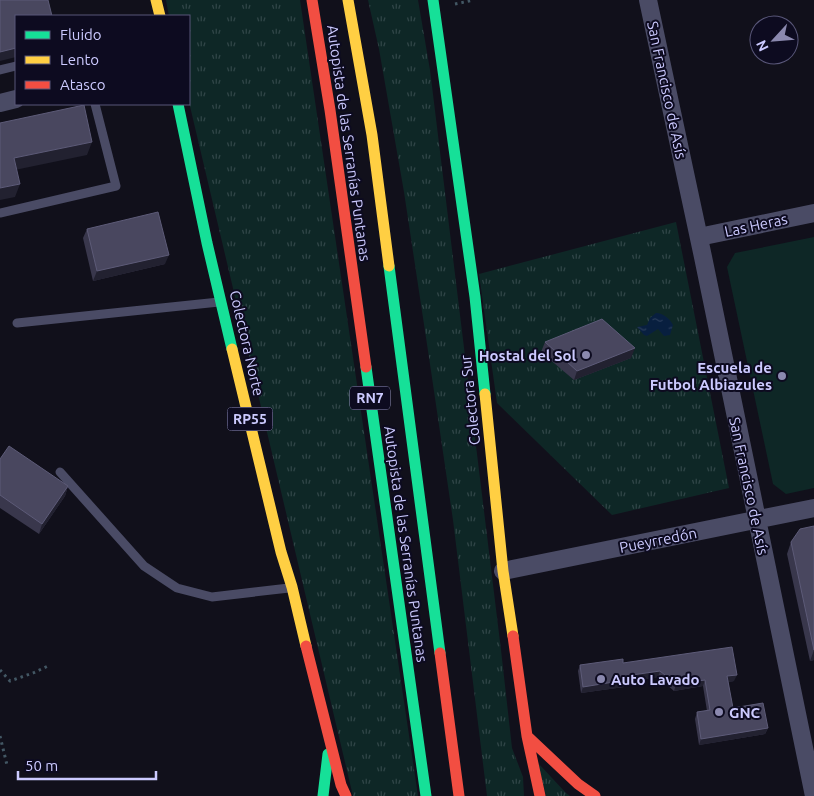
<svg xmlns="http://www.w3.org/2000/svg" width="814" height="796" font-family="Ubuntu,sans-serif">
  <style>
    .grass { fill: url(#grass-tufts) }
    .pitch { fill: #0e2726 }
    .water { fill: url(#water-ripples) }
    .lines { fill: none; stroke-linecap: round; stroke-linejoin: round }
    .path { stroke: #435764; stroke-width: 3; stroke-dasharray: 2.5 4; stroke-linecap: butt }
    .lane { stroke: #4a4b65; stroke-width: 9 }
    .street { stroke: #4a4b65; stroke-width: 18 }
    .fast { stroke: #16e098; stroke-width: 11 }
    .slow { stroke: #ffcf43; stroke-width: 11 }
    .jam { stroke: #f24e42; stroke-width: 11 }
    .wall { fill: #39374c }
    .shaded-wall { fill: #222130 }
    .building { fill: #49475f; stroke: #5d5b78 }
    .poi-dot { fill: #8b89af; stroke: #0d0b20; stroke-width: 2 }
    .labels { text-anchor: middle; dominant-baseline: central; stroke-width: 4; stroke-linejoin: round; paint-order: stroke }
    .shield { fill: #0d0b20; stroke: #9391bc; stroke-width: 1 }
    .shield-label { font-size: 14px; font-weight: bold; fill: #cccaff }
    .street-label { font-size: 15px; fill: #cccaff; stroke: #0d0b20 }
    .poi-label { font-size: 15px; font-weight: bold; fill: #cccaff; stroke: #0d0b20; text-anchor: end }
  </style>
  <defs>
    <pattern id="grass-tufts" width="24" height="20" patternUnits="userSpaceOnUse" patternTransform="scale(1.25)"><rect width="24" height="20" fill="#0e2726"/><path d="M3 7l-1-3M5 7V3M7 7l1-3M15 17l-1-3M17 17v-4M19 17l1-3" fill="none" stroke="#304547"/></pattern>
    <pattern id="water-ripples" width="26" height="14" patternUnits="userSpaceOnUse" patternTransform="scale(1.25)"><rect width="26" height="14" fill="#081f3f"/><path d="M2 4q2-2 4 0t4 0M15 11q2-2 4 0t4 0" fill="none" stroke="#2b3e5c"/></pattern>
  </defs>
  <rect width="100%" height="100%" fill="#11101b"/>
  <!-- grass -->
  <path class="grass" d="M166,0H300L418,796H353L189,102V16H169Z
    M368,0H418L430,70L501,650L512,748L523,777L524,796H487L453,520L430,364L404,192L379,49Z
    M676,222L729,488L612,515L497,403L479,274Z
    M538,763L566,793L570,796H546Z"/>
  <!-- pitch -->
  <path class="pitch" d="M814,237V488L786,494L773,484L727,267L735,253Z"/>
  <!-- water -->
  <path class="water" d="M656,313C663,313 670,319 673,325L670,335L664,336L658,329L647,336L644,335L637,327L647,325L650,318Z"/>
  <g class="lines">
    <!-- path -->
    <path class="path" d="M455,4L474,0
      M0,670L10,681L33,673L50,665
      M0,736L7,765"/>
    <!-- lane -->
    <path class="lane" d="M0,70L16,66
      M0,213L116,186L95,104
      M17,323L219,302
      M60,472L144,566L177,588L212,597L289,588"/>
    <!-- street -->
    <path class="street" d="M648,0L703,257L814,796
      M0,103L16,99
      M699,237L814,213
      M503,571L814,508"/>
    <!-- fast -->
    <path class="fast" d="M433,0L475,297L485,394
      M178,104L207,243L232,349
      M389,266L440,653
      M366,367L426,796
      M323,796L328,754"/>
    <!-- slow -->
    <path class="slow" d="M156,0L160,16
      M348,0L372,135L389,266
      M232,349L281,552L292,587L306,646
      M485,394L503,571L513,636"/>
    <!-- jam -->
    <path class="jam" d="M312,0L330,110L366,367
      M513,636L527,736L540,796
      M306,646L341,785L346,796
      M440,653L459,796
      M527,736L578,784L595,796"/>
  </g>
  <!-- wall -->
  <path class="wall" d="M87,229L165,264L93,281L83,238Z
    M545,342L631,358L574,380L541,352Z
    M0,459L68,486L65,496L39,534L0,508Z
    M814,526V660L810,661L787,554L791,542Z
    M623,663L734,681L728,682L733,708L768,728L765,734L699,745L695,719L697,712L707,711L703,686L674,691L658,677L625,682L624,687L581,693L578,671L580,665Z"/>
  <!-- shaded-wall -->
  <path class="shaded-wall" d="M16,48V57L0,61V52Z
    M92,142L87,155L10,171L14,158Z
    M20,184L15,197L0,200V188Z
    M169,255L165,264L93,281L97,271Z
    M635,348L631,358L574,380L577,371Z
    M68,486L65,496L39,534L42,524Z
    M814,650V660L810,661Z
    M660,671L658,677L625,682L624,687L581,693L583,687L625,676Z
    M737,675L734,681L725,683L727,676Z
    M705,680L703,686L674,691L676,684Z
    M768,728L765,734L699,745L701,739Z"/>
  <!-- building -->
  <path class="building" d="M0,0H48L52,16H16V48L0,52Z
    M84,105L92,142L14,158L20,184L0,188V123Z
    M158,212L169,255L97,271L87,229Z
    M602,319L635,348L577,371L545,342Z
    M9,446L68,486L42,524L0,495V459Z
    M814,526V650L791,542L800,529Z
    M732,647L737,675L727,676L733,708L763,703L768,728L701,739L697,712L710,710L705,680L676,684L660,671L625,676L626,680L583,687L580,665L623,659V663Z"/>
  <!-- markers -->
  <g class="poi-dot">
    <circle cx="586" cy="355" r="5"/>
    <circle cx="782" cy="376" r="5"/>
    <circle cx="601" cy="679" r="5"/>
    <circle cx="719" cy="712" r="5"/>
  </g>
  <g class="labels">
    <!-- shield labels -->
    <g class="shield">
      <rect x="350" y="386.5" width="40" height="23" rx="4"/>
      <rect x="227.5" y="407.5" width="45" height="23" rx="4"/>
    </g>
    <g class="shield-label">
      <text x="370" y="398">RN7</text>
      <text x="250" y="419">RP55</text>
    </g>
    <!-- street labels -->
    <g class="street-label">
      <text transform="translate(667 90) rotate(78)">San Francisco de Asís</text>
      <text transform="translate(349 143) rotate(82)">Autopista de las Serranías Puntanas</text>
      <text transform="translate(756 225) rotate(-12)">Las Heras</text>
      <text transform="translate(247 343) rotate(77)">Colectora Norte</text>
      <text transform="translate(470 400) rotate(-96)">Colectora Sur</text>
      <text transform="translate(749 486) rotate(78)">San Francisco de Asís</text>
      <text transform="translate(658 540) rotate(-11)">Pueyrredón</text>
      <text transform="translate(406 544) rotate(82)">Autopista de las Serranías Puntanas</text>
    </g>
    <!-- poi labels -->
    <g class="poi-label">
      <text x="576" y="355">Hostal del Sol</text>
      <text x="772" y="367">Escuela de<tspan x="772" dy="17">Futbol Albiazules</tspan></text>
      <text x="611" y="679" text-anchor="start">Auto Lavado</text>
      <text x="729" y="712" text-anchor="start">GNC</text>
    </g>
  </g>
  <!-- legend -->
  <rect x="15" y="15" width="175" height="90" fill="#0d0b20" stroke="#595779"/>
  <rect x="25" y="31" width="25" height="8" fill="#16e098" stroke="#595779"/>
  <text x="60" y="40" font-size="15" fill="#cccaff">Fluido</text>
  <rect x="25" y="56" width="25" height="8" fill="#ffcf43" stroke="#595779"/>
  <text x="60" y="65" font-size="15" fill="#cccaff">Lento</text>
  <rect x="25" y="81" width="25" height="8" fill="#f24e42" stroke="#595779"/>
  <text x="60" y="90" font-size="15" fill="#cccaff">Atasco</text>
  <!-- north arrow -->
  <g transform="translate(774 40) rotate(244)"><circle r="24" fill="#0d0b20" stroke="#595779"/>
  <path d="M0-4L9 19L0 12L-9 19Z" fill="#8b89af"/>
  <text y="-8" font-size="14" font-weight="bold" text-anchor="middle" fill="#cccaff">N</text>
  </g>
  <!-- scale -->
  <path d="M18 771v8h138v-8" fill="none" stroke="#cccaff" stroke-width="2.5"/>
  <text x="25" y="771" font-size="15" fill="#cccaff" stroke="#0d0b20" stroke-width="4" paint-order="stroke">50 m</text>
</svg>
